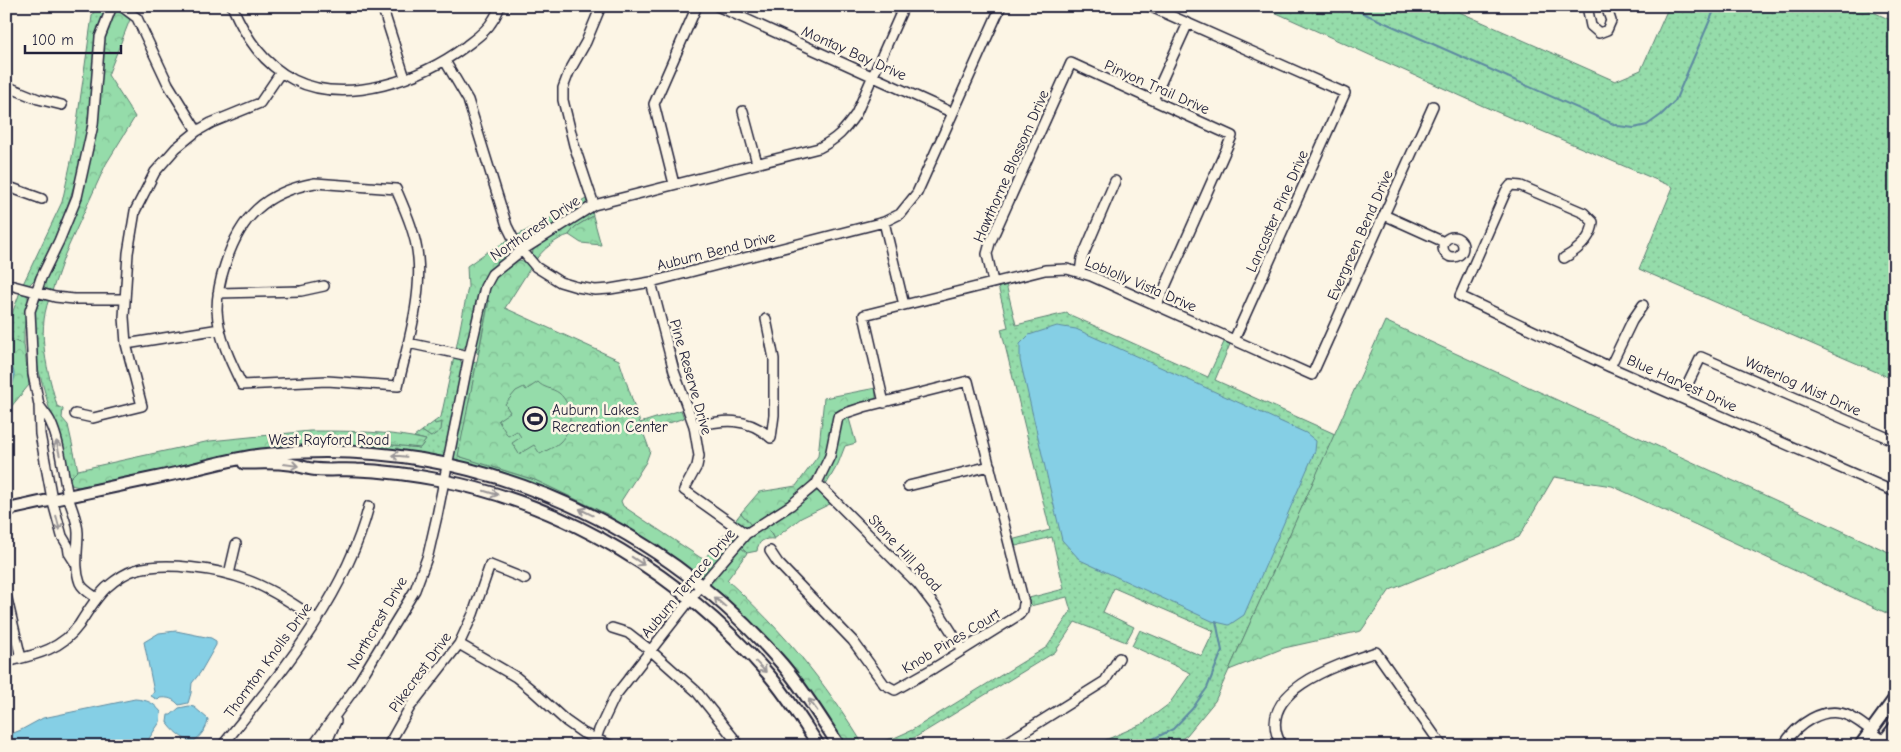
<svg xmlns="http://www.w3.org/2000/svg" width="1901" height="752" font-family="'Comic Neue',sans-serif">
  <style>
    .grass { fill: url(#grass-dots); stroke: #5c7f72 }
    .forest { fill: url(#forest-crowns); stroke: #5c7f72 }
    .garden { fill: #95dcaa; stroke: #5c7f72 }
    .water { fill: #85cfe5; stroke: #5d8aa1 }
    .lines { fill: none; stroke-linecap: round; stroke-linejoin: round }
    .stream { stroke: #5d8aa1; stroke-width: 2 }
    .minor-casing { stroke: #22223b; stroke-width: 12 }
    .major-casing { stroke: #22223b; stroke-width: 15 }
    .minor { stroke: #fcf5e5; stroke-width: 9 }
    .major { stroke: #fcf5e5; stroke-width: 11 }
    .oneway { stroke: #9a9698 }
    .labels { text-anchor: middle; dominant-baseline: central; stroke-width: 5; stroke-linejoin: round; paint-order: stroke }
    .street-label { font-size: 15px; fill: #22223b; stroke: #fcf5e5 }
    .poi-label { font-size: 15px; fill: #22223b; stroke: #fcf5e5; text-anchor: start }
  </style>
  <defs>
    <pattern id="grass-dots" width="8" height="8" patternUnits="userSpaceOnUse" patternTransform="scale(1.25)"><rect width="8" height="8" fill="#95dcaa"/><path d="M2 2h.1M6 6h.1" fill="none" stroke="#80bc93" stroke-width="1.8" stroke-linecap="round"/></pattern>
    <pattern id="forest-crowns" width="20" height="18" patternUnits="userSpaceOnUse" patternTransform="scale(1.25)"><rect width="20" height="18" fill="#95dcaa"/><path d="M2 6a3 3 0 1 1 6 0M12 15a3 3 0 1 1 6 0" fill="none" stroke="#80bc93"/></pattern>
  </defs>
  <rect width="100%" height="100%" fill="#fcf5e5"/>
  <filter id="ink" filterUnits="userSpaceOnUse"><feTurbulence type="fractalNoise" baseFrequency=".02" numOctaves="2"/><feDisplacementMap in="SourceGraphic" scale="10" xChannelSelector="R" yChannelSelector="G"/><feConvolveMatrix kernelMatrix="1 2 1 2 8 2 1 2 1" color-interpolation-filters="sRGB"/></filter>
  <g filter="url(#ink)">
    <!-- grass -->
    <path class="grass" d="M96,6H108C87,51 94,101 83,148C77,180 67,210 54,239C48,253 40,266 34,280L29,285L23,284L62,202L72,157L92,16Z
      M1261,6H1446L1615,81L1641,70L1669,6H1860L1895,22V380L1639,269L1673,187L1483,106Z
      M588,198L585,205L529,242L522,243L516,236Z
      M592,211L593,216L575,227L569,235C557,238 542,250 535,261L532,256L533,250Z
      M1006,284L1016,325L1066,313L1208,377L1225,340L1231,342L1215,380L1335,434L1215,701L1187,735L1172,746H1092L1142,724L1169,704L1191,673L1132,646L1140,630L1202,656L1214,631L1114,588L1103,612L1134,627L1126,642L1075,622L1055,652L916,737L890,746H864L894,738L912,730L1047,647L1071,611L1067,597L1026,607L1025,599L1064,589L1052,537L1012,547L1011,540L1050,530L1001,329L1008,327L998,286Z
      M20,292L27,295L29,299L24,330V345L6,337V330Z
      M42,298L49,299C36,334 48,372 57,406L63,409L62,418L68,425L78,470L69,479L35,357L34,322L36,303Z
      M486,299L489,301L478,354L475,349Z
      M454,357L460,359L463,367L444,456L438,459L375,450L376,443L420,448L426,440L414,437L422,431L431,437L434,422L441,417Z
      M477,361L459,456L535,480L612,516L609,520L454,461L453,454L472,364Z
      M741,513L751,525C744,529 741,526 734,522Z
      M766,525L774,539C764,538 758,541 757,551L747,553L739,546L748,537Z"/>
    <!-- forest -->
    <path class="forest" d="M116,11L124,12L131,17L108,75L135,117L106,164L65,254L52,291L44,288L43,284L77,204L104,41C107,31 109,19 116,11Z
      M593,216L601,245L581,243L569,235L575,227Z
      M509,240L512,245L511,253C474,279 476,304 467,345L461,350L456,349L468,287L467,266L487,252Z
      M518,260L524,261L531,267L505,308L619,360L640,423L681,410L684,418L643,432L650,451L646,462L621,501L623,506L701,558H705L729,528L733,531L734,539L705,575L701,578L696,577L609,520L611,516L535,480L458,456L489,301L486,299C491,281 501,269 518,260Z
      M1385,321L1895,555V617L1612,486L1554,477L1519,537L1390,590L1361,631L1284,648L1229,670Z
      M6,337L24,345L29,385L6,413Z
      M876,388V398L872,401L849,406L837,412L831,423L826,452L822,463L808,485L786,502L751,525L741,513L759,492L796,486L818,456L824,398Z
      M848,415L856,443L845,446L838,464L826,485L824,476L841,420Z
      M434,422L435,424L442,422L441,430L431,437L422,431Z
      M310,431C349,431 389,431 426,440L420,448L376,443L375,450L238,454L79,487L71,485L69,479L78,470L210,441Z
      M817,491L820,492L832,503L801,518L774,539L766,525L793,509Z
      M739,546L747,553L727,580C784,632 824,680 864,746H843L828,721L710,586L712,579Z"/>
    <!-- garden -->
    <path class="garden" d="M538,382C543,388 552,388 559,393C573,405 574,428 560,442C555,447 547,450 540,454L534,445L519,454L512,443L521,437L517,431L508,436L498,420L510,412L505,404L516,391L524,387L526,390Z"/>
    <!-- water -->
    <path class="water" d="M1057,326L1076,329L1306,433L1316,441L1315,451L1244,615L1229,625L1212,621L1080,560L1062,540L1020,360V344L1029,335Z
      M6,356C17,373 17,379 6,396Z
      M176,631L211,638L216,641V645L200,673L192,683L191,693L188,703L179,705C174,699 168,697 160,698L158,700L151,696L154,692L144,642L159,633Z
      M135,699C147,700 153,702 161,712L160,722L144,746H6V736L21,730L43,718Z
      M189,706L194,707L208,719C208,727 200,737 193,742C183,740 172,730 167,722L168,715H171L179,708Z"/>
    <g class="lines">
      <!-- stream -->
      <path class="stream" d="M1347,6L1618,126L1634,128L1647,125L1661,115L1675,101L1716,6
        M1139,746L1173,729L1192,709L1207,688L1222,651L1216,621"/>
      <!-- minor casing -->
      <g class="minor-casing">
        <path id="minor" d="M121,6L137,18L168,84L197,131
          M232,6C246,38 263,64 294,80C347,106 422,79 466,46C475,39 487,31 493,20C496,16 498,11 500,6
          M382,6L405,78
          M717,6L953,113
          M1149,6L1345,93L1234,340
          M1587,6L1591,26L1599,33L1607,30L1611,21L1606,6
          M445,61L468,100L507,226L515,242L536,267L560,282L577,287L595,290L610,289L651,282L884,222L900,214L917,193L1001,6
          M6,86L38,99L62,105
          M1153,100L1188,23
          M743,111L757,163
          M315,183L396,189C405,210 416,234 418,258C422,299 407,346 398,386L327,381L242,385C231,363 218,336 217,310C217,294 220,280 225,265C240,217 265,192 315,183Z
          M674,184L654,104L697,6
          M6,186L42,199
          M594,205L574,145L563,100V88L569,72L586,42L601,6
          M1384,215L1444,242
          M884,222L904,305
          M1443 247a10 10 0 1 1 20 0a10 10 0 1 1-20 0Z
          M1564,258C1578,250 1592,239 1593,222L1584,213L1521,186L1511,185L1506,191L1460,296L1610,367L1895,492
          M1080,272L1082,258L1115,181
          M651,282L674,371L694,426L699,456L697,466L684,490L746,534
          M993,282L987,254L990,243L1071,63L1232,136L1157,305
          M6,284L55,297L74,299H124
          M218,293L301,291L324,286
          M766,319L774,359V415L771,438
          M408,343L469,356
          M126,344L220,329
          M1610,367L1632,321L1643,305
          M1681,398L1701,357L1895,441
          M884,403L864,315L1045,270L1067,269L1091,276L1312,375L1433,106
          M39,405C42,410 47,415 50,421C61,444 62,471 68,496C71,508 78,521 78,533C78,550 74,567 80,583C83,590 91,594 97,598
          M75,414L93,418L142,406L126,344L124,317L128,253L135,211L155,172L176,148L197,131L211,123L260,103L281,72
          M694,426C723,420 747,416 771,438
          M817,483L918,584L937,609L963,650
          M908,486L990,466
          M76,564L69,553L68,546L62,536L52,499L40,434L39,405L33,374L30,311L41,278L59,241L77,197L93,125L100,37L112,6
          M229,574L236,544
          M7,599L21,658
          M612,628L628,633L650,650L696,691L740,746
          M459,644L516,677L533,691L566,721L583,733L612,746
          M6,662C35,655 61,650 79,625C87,612 95,599 106,588C114,581 124,573 135,570C165,561 218,569 247,580C272,589 294,605 317,619
          M222,746C280,674 345,598 369,506
          M313,746L355,688L415,590L428,555L437,516L469,356L485,287L492,274L521,251L594,205L819,148C838,138 844,131 856,114L904,6
          M325,746L336,721
          M388,746L410,707L459,644L473,614L490,565L525,579
          M594,746L599,730L615,696L701,586L746,534L791,505L817,483L830,456L838,417L843,414L864,407L968,381L1024,603L1023,610L1019,615L934,668L895,690L884,684L853,641L778,563L770,551
          M1001,746L1105,681L1119,658
          M1282,746C1250,692 1339,664 1376,652L1442,746
          M1783,746C1796,725 1824,704 1849,716C1862,722 1873,733 1884,741"/>
      </g>
      <!-- major casing -->
      <g class="major-casing">
        <path id="major" d="M244,463C259,463 275,462 290,464C297,465 304,468 312,469C327,471 342,469 357,470C385,471 413,475 440,480C568,505 684,577 769,675C788,697 803,722 819,746
          M6,510C63,497 121,485 178,473C205,467 234,458 261,455C460,434 652,514 782,664C804,690 821,718 839,746
          M1860,746L1895,698
          M1880,746L1895,727"/>
      </g>
      <!-- minor -->
      <use href="#minor" class="minor"/>
      <!-- major -->
      <use href="#major" class="major"/>
    </g>
    <!-- one-way arrows -->
    <defs><path id="oneway-shaft" d="M-6 0H5M1.5-3L5.5 0L1.5 3" fill="none" stroke-width="1.6" stroke-linecap="round" stroke-linejoin="round" transform="scale(1.25)"/></defs>
    <g class="oneway">
      <use href="#oneway-shaft" transform="translate(58 448) rotate(-103)"/>
      <use href="#oneway-shaft" transform="translate(399 456) rotate(-174)"/>
      <use href="#oneway-shaft" transform="translate(291 465) rotate(8)"/>
      <use href="#oneway-shaft" transform="translate(491 493) rotate(17)"/>
      <use href="#oneway-shaft" transform="translate(586 512) rotate(-154)"/>
      <use href="#oneway-shaft" transform="translate(58 523) rotate(76)"/>
      <use href="#oneway-shaft" transform="translate(638 561) rotate(33)"/>
      <use href="#oneway-shaft" transform="translate(720 602) rotate(-139)"/>
      <use href="#oneway-shaft" transform="translate(761 667) rotate(46)"/>
      <use href="#oneway-shaft" transform="translate(813 705) rotate(-126)"/>
    </g>
  </g>
  <!-- icons -->
  <defs>
    <g id="stadium-ring" transform="scale(1.25)"><circle r="9.5" fill="#fcf5e5" stroke="#22223b" stroke-width="1.5"/><path d="M0-5a6.5 5 0 1 0 0 10a6.5 5 0 1 0 0-10ZM-3.5-1.8h7v3.6h-7Z" fill="#22223b"/></g>
  </defs>
  <g fill-rule="evenodd">
    <use href="#stadium-ring" x="535" y="419"/>
  </g>
  <g class="labels">
    <!-- street labels -->
    <g class="street-label">
      <text transform="translate(854 53) rotate(24)">Montay Bay Drive</text>
      <text transform="translate(1157 87) rotate(24)">Pinyon Trail Drive</text>
      <text transform="translate(1011 166) rotate(-66)">Hawthorne Blossom Drive</text>
      <text transform="translate(1277 211) rotate(-66)">Lancaster Pine Drive</text>
      <text transform="translate(535 228) rotate(-34)">Northcrest Drive</text>
      <text transform="translate(1360 235) rotate(-66)">Evergreen Bend Drive</text>
      <text transform="translate(716 251) rotate(-14)">Auburn Bend Drive</text>
      <text transform="translate(1141 284) rotate(23)">Loblolly Vista Drive</text>
      <text transform="translate(691 377) rotate(74)">Pine Reserve Drive</text>
      <text transform="translate(1682 383) rotate(24)">Blue Harvest Drive</text>
      <text transform="translate(1803 386) rotate(24)">Waterlog Mist Drive</text>
      <text x="329" y="440">West Rayford Road</text>
      <text transform="translate(905 553) rotate(47)">Stone Hill Road</text>
      <text transform="translate(688 583) rotate(-50)">Auburn Terrace Drive</text>
      <text transform="translate(377 623) rotate(-60)">Northcrest Drive</text>
      <text transform="translate(951 641) rotate(-31)">Knob Pines Court</text>
      <text transform="translate(268 660) rotate(-54)">Thornton Knolls Drive</text>
      <text transform="translate(420 672) rotate(-54)">Pikecrest Drive</text>
    </g>
    <!-- poi labels -->
    <g class="poi-label">
      <text x="552" y="410">Auburn Lakes<tspan x="552" dy="17">Recreation Center</tspan></text>
    </g>
  </g>
  <!-- margin -->
  <rect width="1901" height="752" fill="none" stroke="#fcf5e5" stroke-width="25"/>
  <rect x="12" y="12" width="1876" height="727" fill="none" stroke="#22223b" stroke-width="2" filter="url(#ink)"/>
  <!-- scale -->
  <path d="M25 45v8h96v-8" fill="none" stroke="#22223b" stroke-width="2.5"/>
  <text x="32" y="45" font-size="15" fill="#22223b" stroke="#fcf5e5" stroke-width="4" paint-order="stroke">100 m</text>
</svg>
